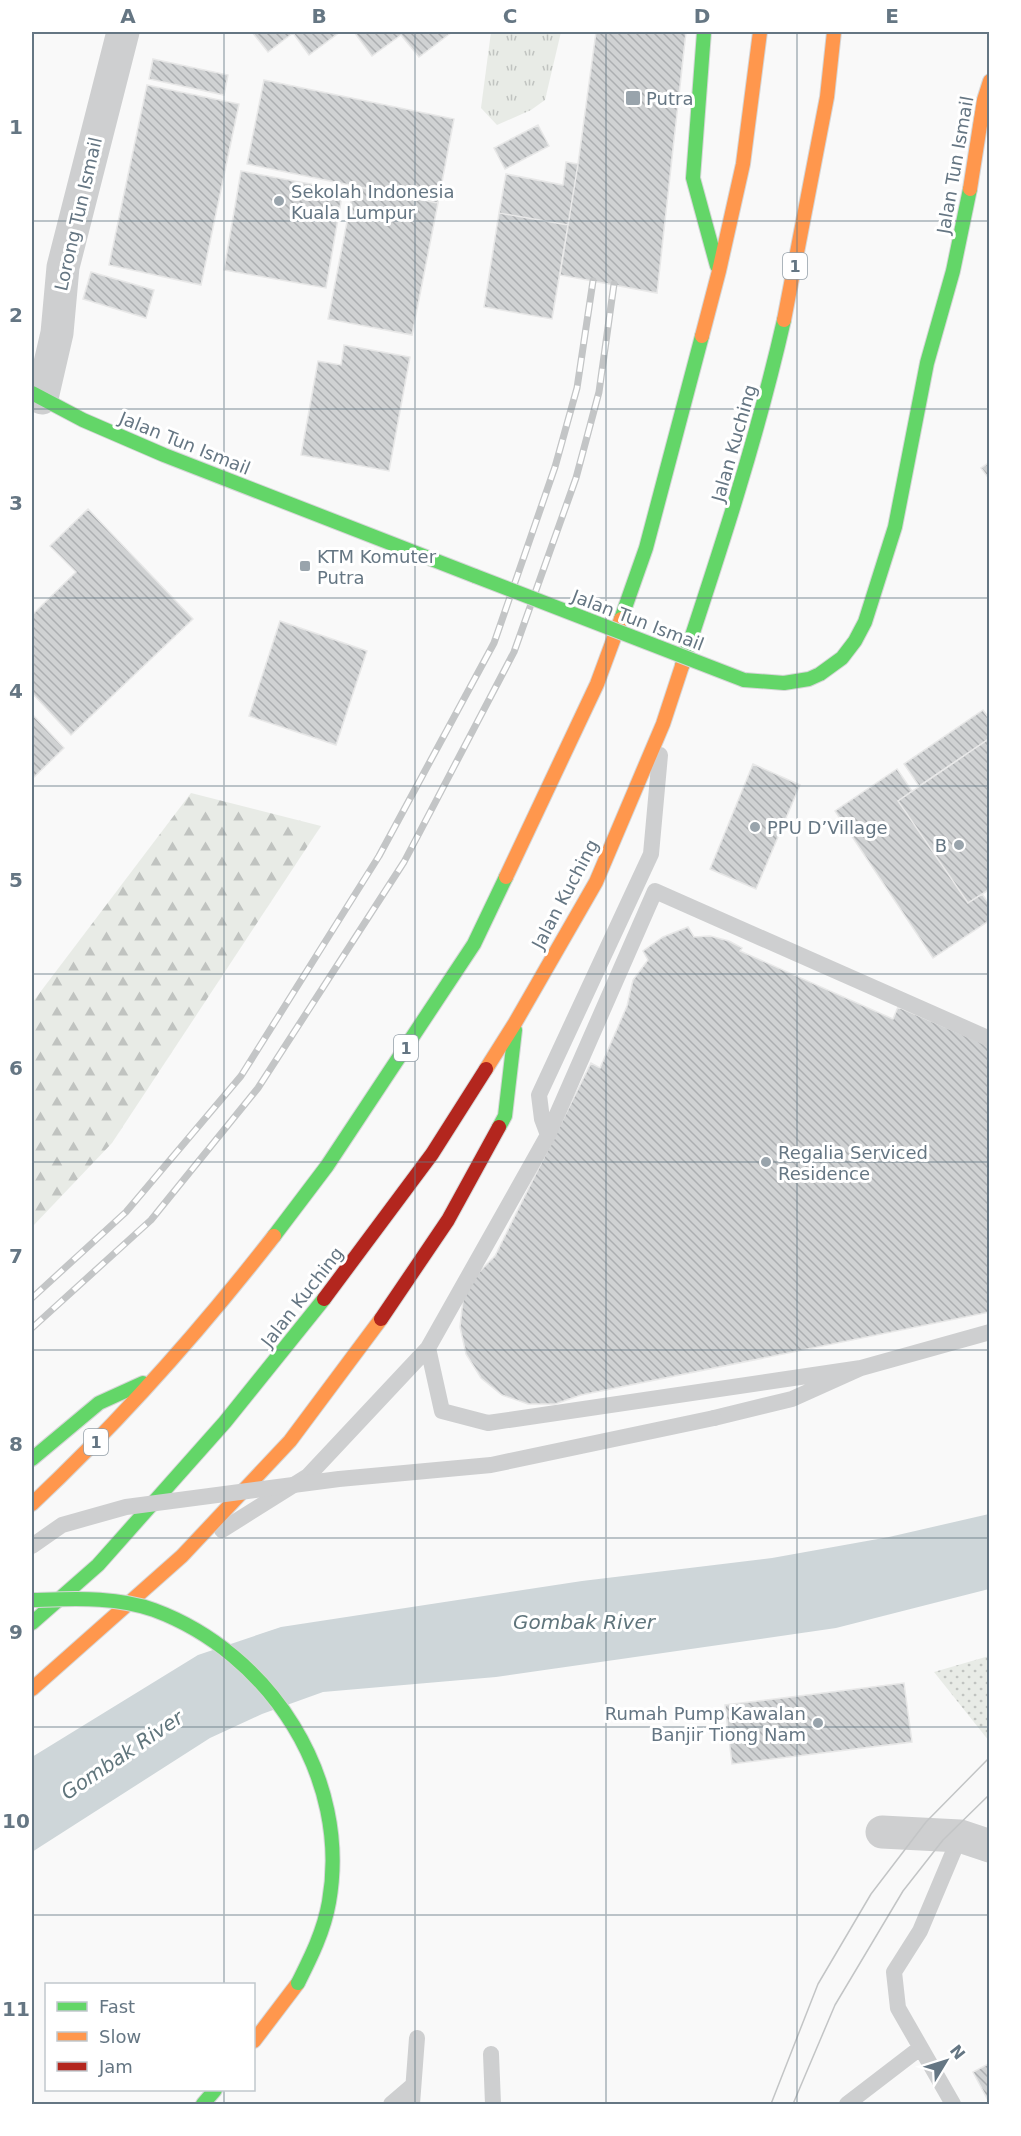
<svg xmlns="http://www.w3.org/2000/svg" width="1021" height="2136" font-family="'DejaVu Sans',sans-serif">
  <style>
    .grass { fill: url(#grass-tufts) }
    .forest { fill: url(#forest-firs) }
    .park { fill: url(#park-dots) }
    .water { fill: #ced6d9 }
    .building { fill: url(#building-back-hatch); stroke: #e8e8e8; stroke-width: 1.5 }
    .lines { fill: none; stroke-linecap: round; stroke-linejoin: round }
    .fast-casing { stroke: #d5d6d7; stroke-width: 16 }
    .slow-casing { stroke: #d5d6d7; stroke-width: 16 }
    .jam-casing { stroke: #d5d6d7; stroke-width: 16 }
    .lane { stroke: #cecfd0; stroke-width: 16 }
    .street { stroke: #cecfd0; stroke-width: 33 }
    .fast { stroke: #63d668; stroke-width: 14 }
    .slow { stroke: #ff974d; stroke-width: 14 }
    .jam { stroke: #b3261e; stroke-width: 14 }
    .tram { stroke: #c3c5c6; stroke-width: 1.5 }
    .rail-casing { stroke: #c3c5c6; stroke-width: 7 }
    .rail { stroke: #fff; stroke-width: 4.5; stroke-dasharray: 14; stroke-linecap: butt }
    .fast-bridge-casing { stroke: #d5d6d7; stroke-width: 16; stroke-linecap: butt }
    .lane-bridge { stroke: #cecfd0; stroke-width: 16 }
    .fast-bridge { stroke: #63d668; stroke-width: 14 }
    .grid { fill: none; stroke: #657683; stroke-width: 1.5; stroke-opacity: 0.55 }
    .poi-dot { fill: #99a4ac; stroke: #fff; stroke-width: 2 }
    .labels { text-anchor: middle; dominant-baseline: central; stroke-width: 6; stroke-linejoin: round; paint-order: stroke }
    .shield { fill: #fff; stroke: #939fa8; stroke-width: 1.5 }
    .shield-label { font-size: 16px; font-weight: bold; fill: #657683 }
    .poi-label { font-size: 18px; fill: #657683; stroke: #fff; text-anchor: start }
    .street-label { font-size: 18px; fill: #657683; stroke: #fff }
    .water-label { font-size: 20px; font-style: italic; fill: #60757c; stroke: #fff }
    .neatline { fill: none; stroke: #657683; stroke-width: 2 }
    .grid-label { font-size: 20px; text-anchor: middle; font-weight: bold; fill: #657683 }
  </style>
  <defs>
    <pattern id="grass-tufts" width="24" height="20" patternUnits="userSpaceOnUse" patternTransform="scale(1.5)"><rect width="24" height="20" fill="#e8ebe6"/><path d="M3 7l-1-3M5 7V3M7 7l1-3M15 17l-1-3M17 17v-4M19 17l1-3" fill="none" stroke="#c0c3c0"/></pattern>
    <pattern id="forest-firs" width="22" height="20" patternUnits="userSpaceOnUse" patternTransform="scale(1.5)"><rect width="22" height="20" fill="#e8ebe6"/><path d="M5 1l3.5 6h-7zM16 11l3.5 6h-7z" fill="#c0c3c0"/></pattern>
    <pattern id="park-dots" width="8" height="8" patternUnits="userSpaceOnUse" patternTransform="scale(1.5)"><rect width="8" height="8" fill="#e8ebe6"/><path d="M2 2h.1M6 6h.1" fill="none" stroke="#c0c3c0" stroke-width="1.8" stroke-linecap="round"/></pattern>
    <pattern id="building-back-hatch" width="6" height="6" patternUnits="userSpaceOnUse" patternTransform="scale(1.5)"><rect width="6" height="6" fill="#d0d2d3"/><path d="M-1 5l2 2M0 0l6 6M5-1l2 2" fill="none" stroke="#acafb1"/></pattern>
  </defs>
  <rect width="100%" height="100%" fill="#f9f9f9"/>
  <!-- grass -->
  <path class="grass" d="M491,32H561L545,100L531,110L497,125L481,108Z"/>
  <!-- forest -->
  <path class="forest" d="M191,793L321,826L112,1143L32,1227V1003Z"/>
  <!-- park -->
  <path class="park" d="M989,1656H990L989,1741L934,1672Z"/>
  <!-- water -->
  <path class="water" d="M989,1514V1589L836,1628L496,1677L323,1692L262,1714L210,1738L32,1852V1757L198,1655L281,1627L582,1581L772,1558L889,1537Z"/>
  <!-- building -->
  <path class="building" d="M252,32H340L309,55L293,33L268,52Z
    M354,32H452L419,57L401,35L372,56Z
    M596,32H686L657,293L560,275L578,164Z
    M153,59L228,75L224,95L149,79Z
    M264,80L454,119L438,203L247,164Z
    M147,85L239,104L201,285L109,265Z
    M538,125L549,146L505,169L494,148Z
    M566,162L578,164L568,225L499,213L506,174L563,185Z
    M241,171L343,190L326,288L224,270Z
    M354,186L438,203L412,335L328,319Z
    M499,213L568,225L552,319L484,307Z
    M91,272L154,290L146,318L83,299Z
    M344,345L410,357L389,471L301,455L318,361L341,365Z
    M990,462V480L981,468Z
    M88,509L193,619L71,735L32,693V615L76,572L50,546Z
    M280,621L367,651L336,745L249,716Z
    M983,710L990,720V738L919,786L904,764Z
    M32,714L64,748L32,779Z
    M990,738V889L968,903L898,801Z
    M753,764L800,785L756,889L710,869Z
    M897,769L912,791L898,801L968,903L982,894L990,905V920L933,958L835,811Z
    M688,927L694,937L710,936L729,941L742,948L740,951L893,1019L898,1007L990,1046V1312L581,1395L555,1404H528L502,1395L481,1378L466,1354L460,1327L463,1300L475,1276L495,1256L591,1063L600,1068L627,1006L633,980L648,960L643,951L663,937Z
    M904,1683L912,1742L732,1764L725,1705Z
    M990,2063V2104L973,2072Z"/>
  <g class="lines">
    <!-- fast casing -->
    <g class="fast-casing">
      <path id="fast" d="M704,32L693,178L717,266
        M32,393L83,420L164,455L475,576
        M621,619L646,548L702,336
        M682,666C720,551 757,439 784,320
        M744,680L784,683L809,679L820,674L842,658L855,641L865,622L895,527L927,363L953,271L970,189
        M499,1127L505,1116L515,1030
        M274,1236L327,1166L474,944L506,877
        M32,1459L99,1403L143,1383
        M32,1623L98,1565L225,1422L324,1299
        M203,2104L215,2090"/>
    </g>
    <!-- slow casing -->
    <g class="slow-casing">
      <path id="slow" d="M970,189L984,100L990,81
        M784,320L827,97L834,32
        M702,336L719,271L743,164L760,32
        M506,877L597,684L621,619
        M486,1069L515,1023L596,882L663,724L682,666
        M32,1504C120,1421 200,1331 274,1236
        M32,1689L182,1556L290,1441L381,1319
        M254,2041L298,1983"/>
    </g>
    <!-- jam casing -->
    <g class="jam-casing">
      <path id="jam" d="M324,1299L432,1154L486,1069
        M381,1319L448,1220L499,1127"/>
    </g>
    <!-- lane -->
    <path class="lane" d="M548,1135L542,1119L539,1095L651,854L660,755
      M428,1348L442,1411L488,1423L861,1368
      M714,1418L792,1399L861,1368L990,1332
      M222,1530L308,1476L428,1348L548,1135L655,891L990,1039
      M491,2054L493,2104
      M391,2104L412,2086
      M412,2104L417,2038
      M847,2104L920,2048
      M953,2104L898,2008L894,1972L920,1931L960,1836"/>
    <!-- street -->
    <path class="street" d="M42,398L57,333L63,267L123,32
      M882,1832L960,1836L990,1846"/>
    <!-- fast -->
    <use href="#fast" class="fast"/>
    <!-- slow -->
    <use href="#slow" class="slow"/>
    <!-- jam -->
    <use href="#jam" class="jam"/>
    <!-- tram -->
    <path class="tram" d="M771,2104L818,1984L871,1894L926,1822L990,1757
      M793,2104L835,2005L903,1891L943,1840L990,1794"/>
    <!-- rail casing -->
    <g class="rail-casing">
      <path id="rail" d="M32,1298L126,1212L241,1076L379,856L494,643L555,467L577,388L593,281
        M32,1328L151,1220L258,1088L404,862L514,652L576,478L599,392L614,284"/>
    </g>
    <!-- rail -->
    <use href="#rail" class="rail"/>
    <!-- fast-bridge casing -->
    <g class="fast-bridge-casing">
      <path id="fast-bridge" d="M475,576L744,680
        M32,1600C72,1599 115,1596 154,1610C270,1653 351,1778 329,1902C324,1931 311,1957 298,1983"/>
    </g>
    <!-- lane-bridge -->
    <path class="lane-bridge" d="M32,1546L62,1525L126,1507L339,1479L491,1465L714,1418"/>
    <!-- fast-bridge -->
    <use href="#fast-bridge" class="fast-bridge"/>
  </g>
  <!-- grid -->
  <path class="grid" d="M224,32V1984M415,32V2104M606,32V2104M797,32V2104M32,221H990M32,409H990M32,598H990M32,786H990M32,974H990M32,1162H990M32,1350H990M32,1538H990M32,1727H990M32,1915H990M224,2090V2104"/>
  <!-- markers -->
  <g class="poi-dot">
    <rect x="625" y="90" width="16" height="16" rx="3"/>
    <circle cx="279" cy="201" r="6"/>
    <rect x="299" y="560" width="12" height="12" rx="3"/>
    <circle cx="755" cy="827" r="6"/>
    <circle cx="959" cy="845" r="6"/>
    <circle cx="766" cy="1162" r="6"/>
    <circle cx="818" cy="1723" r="6"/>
  </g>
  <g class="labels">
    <!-- shield labels -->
    <g class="shield">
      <rect x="783" y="253" width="24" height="26" rx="4.5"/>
      <rect x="394" y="1035" width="24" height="26" rx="4.5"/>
      <rect x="84" y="1429" width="24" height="26" rx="4.5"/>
    </g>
    <g class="shield-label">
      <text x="795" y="266">1</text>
      <text x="406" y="1048">1</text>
      <text x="96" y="1442">1</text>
    </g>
    <!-- poi labels -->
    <g class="poi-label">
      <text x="646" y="98">Putra</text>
      <text x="291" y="191">Sekolah Indonesia<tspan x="291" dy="21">Kuala Lumpur</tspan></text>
      <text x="317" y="556">KTM Komuter<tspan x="317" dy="21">Putra</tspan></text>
      <text x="767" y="827">PPU D’Village</text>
      <text x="947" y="845" text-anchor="end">B</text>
      <text x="778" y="1152">Regalia Serviced<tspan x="778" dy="21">Residence</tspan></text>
      <text x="806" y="1713" text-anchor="end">Rumah Pump Kawalan<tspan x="806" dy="21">Banjir Tiong Nam</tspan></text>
    </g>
    <!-- street labels -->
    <g class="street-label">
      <text transform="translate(955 165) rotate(-80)">Jalan Tun Ismail</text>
      <text transform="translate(78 214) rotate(-77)">Lorong Tun Ismail</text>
      <text transform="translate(185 443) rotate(22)">Jalan Tun Ismail</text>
      <text transform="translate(734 443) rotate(-74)">Jalan Kuching</text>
      <text transform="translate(638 620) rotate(21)">Jalan Tun Ismail</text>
      <text transform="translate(565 894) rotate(-62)">Jalan Kuching</text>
      <text transform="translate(302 1297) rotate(-52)">Jalan Kuching</text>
    </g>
    <!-- water labels -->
    <g class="water-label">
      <text x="584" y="1622">Gombak River</text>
      <text transform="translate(122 1755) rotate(-34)">Gombak River</text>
    </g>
  </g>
  <!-- border -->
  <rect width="1021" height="2136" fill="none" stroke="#ffffff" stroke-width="66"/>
  <!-- legend -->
  <rect x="45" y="1983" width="210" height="108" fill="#ffffff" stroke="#c1c8cd" stroke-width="1.5"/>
  <rect x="57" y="2002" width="30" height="9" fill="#63d668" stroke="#c1c8cd" stroke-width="1.5"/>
  <text x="99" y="2013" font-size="18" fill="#657683">Fast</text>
  <rect x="57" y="2032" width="30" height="9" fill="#ff974d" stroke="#c1c8cd" stroke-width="1.5"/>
  <text x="99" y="2043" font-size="18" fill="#657683">Slow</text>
  <rect x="57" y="2062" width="30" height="9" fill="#b3261e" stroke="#c1c8cd" stroke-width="1.5"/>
  <text x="99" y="2073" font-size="18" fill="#657683">Jam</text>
  <!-- north arrow -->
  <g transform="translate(946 2061) rotate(52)" stroke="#ffffff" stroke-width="4.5" paint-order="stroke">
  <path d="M0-4.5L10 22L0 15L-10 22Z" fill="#657683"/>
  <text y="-9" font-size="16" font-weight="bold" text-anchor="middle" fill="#657683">N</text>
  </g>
  <rect x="33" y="33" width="955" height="2070" class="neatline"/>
  <g class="grid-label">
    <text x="128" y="23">A</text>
    <text x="319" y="23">B</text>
    <text x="510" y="23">C</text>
    <text x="702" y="23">D</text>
    <text x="892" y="23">E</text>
    <text x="16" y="134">1</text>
    <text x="16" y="322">2</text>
    <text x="16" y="510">3</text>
    <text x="16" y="698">4</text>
    <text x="16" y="887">5</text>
    <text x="16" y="1075">6</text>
    <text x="16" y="1263">7</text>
    <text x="16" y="1451">8</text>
    <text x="16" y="1639">9</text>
    <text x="16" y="1828">10</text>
    <text x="16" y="2016">11</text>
  </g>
</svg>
